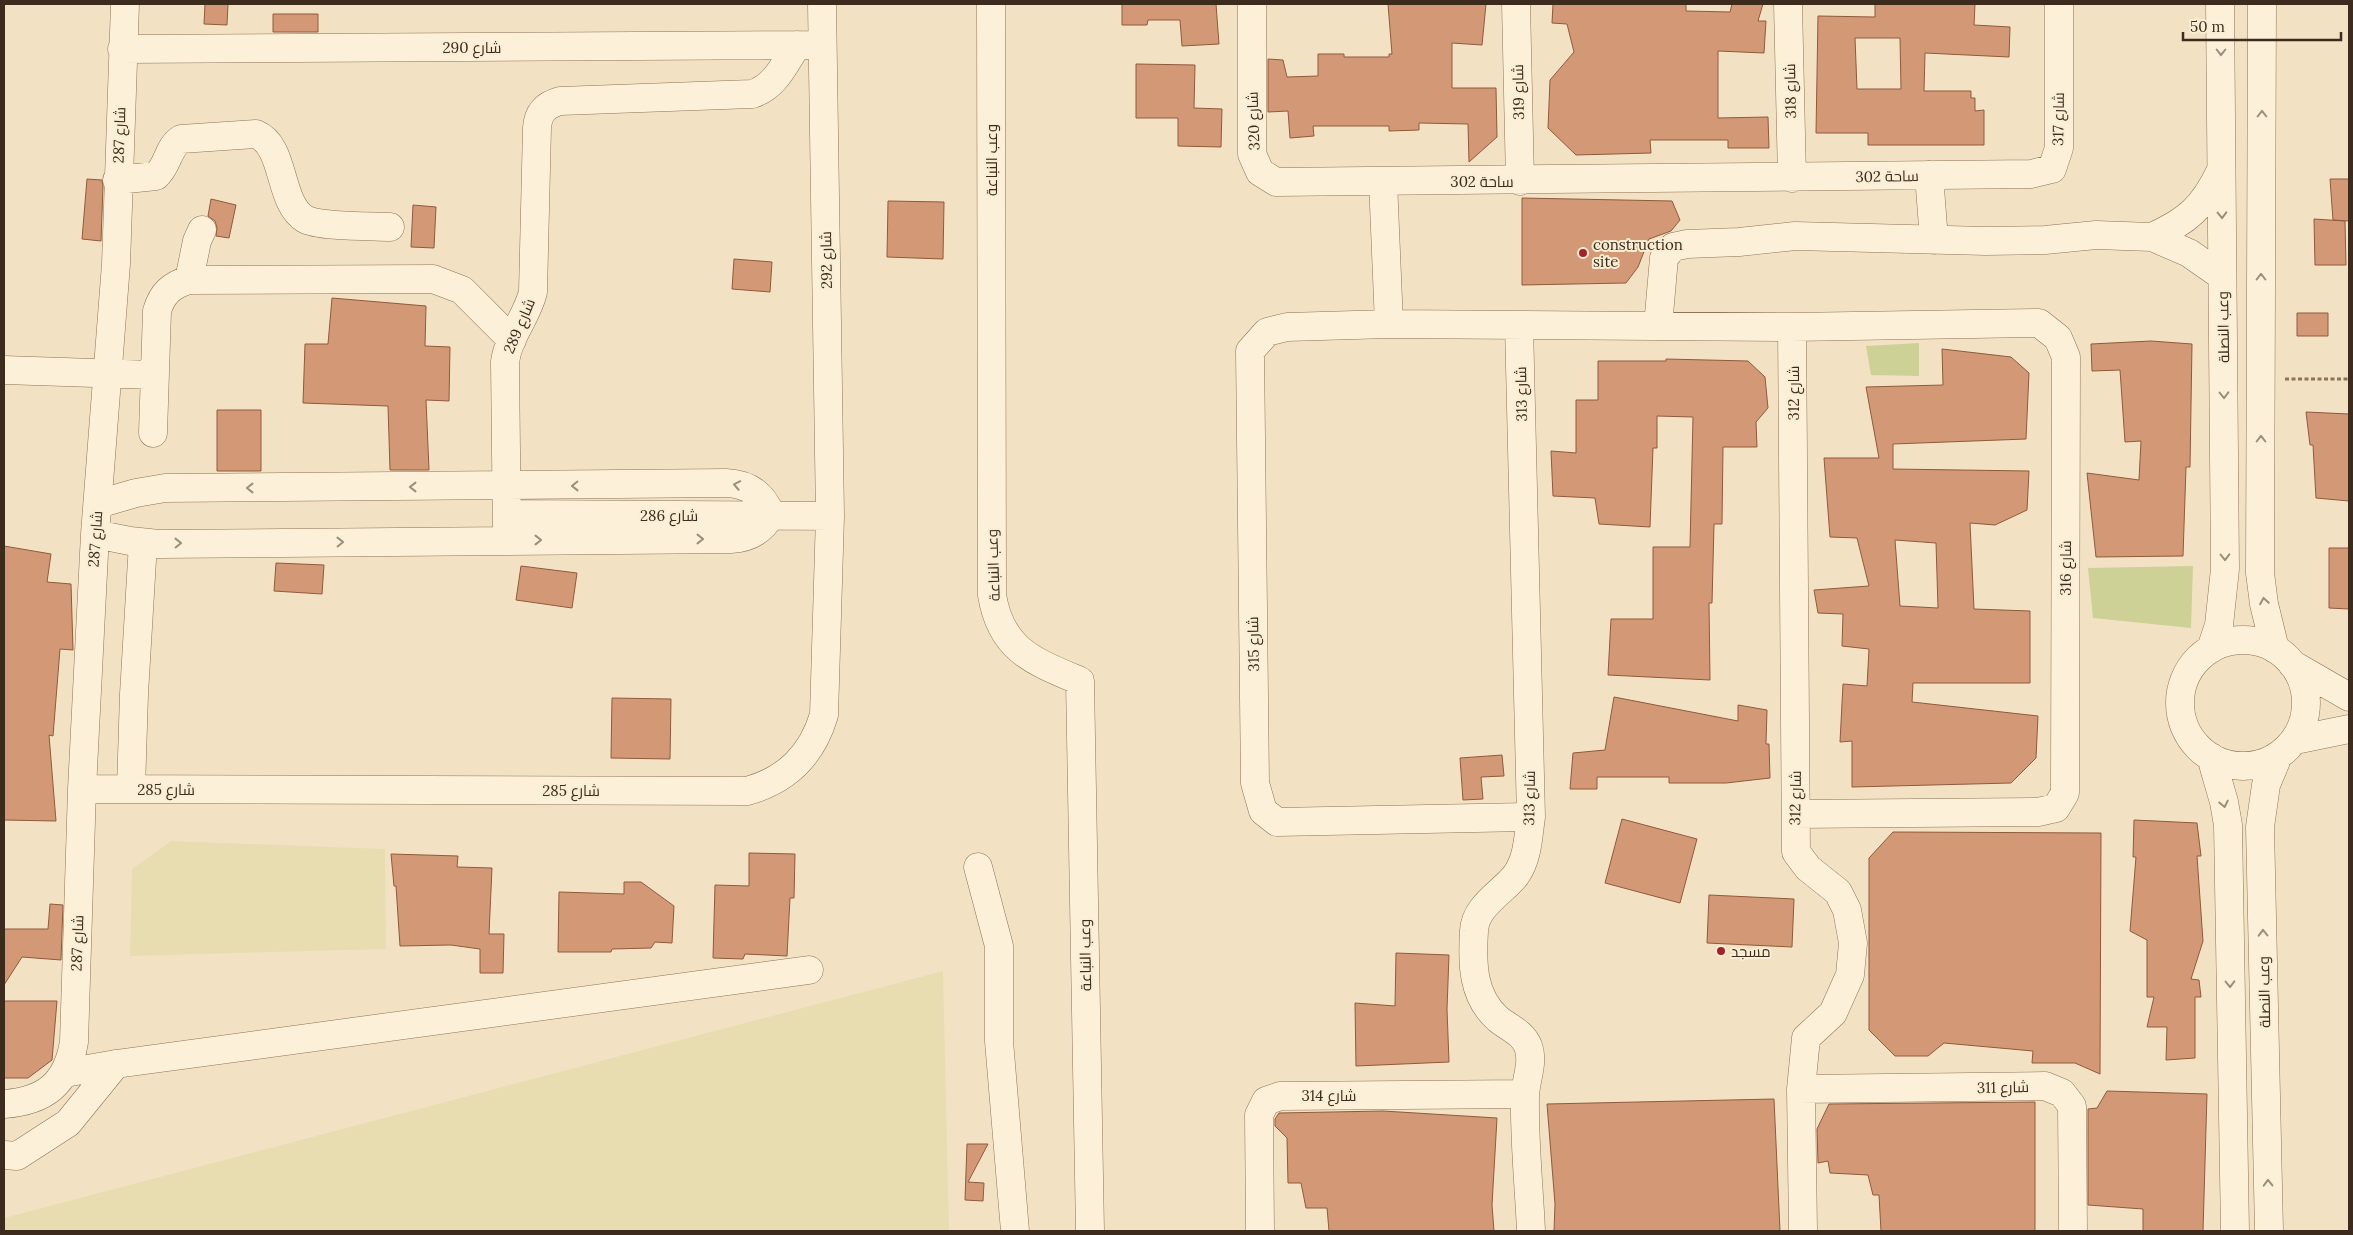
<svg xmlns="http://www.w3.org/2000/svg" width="2353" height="1235" font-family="Lora,Cairo,serif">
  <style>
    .farmland { fill: #e8ddb0 }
    .green { fill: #cdd196 }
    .building { fill: #d39976; stroke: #905a3c; fill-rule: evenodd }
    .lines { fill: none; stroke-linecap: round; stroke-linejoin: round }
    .minor-casing { stroke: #8e7358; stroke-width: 29 }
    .path { stroke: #8e7358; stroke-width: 3; stroke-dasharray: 4 2.5; stroke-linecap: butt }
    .minor { stroke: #fcf0d8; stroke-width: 28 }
    .oneway { stroke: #9c8e7a }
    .poi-dot { fill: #a32228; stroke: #f9edd4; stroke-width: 2 }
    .labels { text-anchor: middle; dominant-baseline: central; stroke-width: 4; stroke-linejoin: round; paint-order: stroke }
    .street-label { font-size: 15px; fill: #3d2c1d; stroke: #f9edd4 }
    .poi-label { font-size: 15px; fill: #3d2c1d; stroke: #f9edd4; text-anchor: start }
  </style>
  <rect width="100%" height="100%" fill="#f2e2c3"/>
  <!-- farmland -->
  <path class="farmland" d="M171,841L385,849L386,949L130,956L132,869Z
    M943,971L949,1231H4V1218Z"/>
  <!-- green -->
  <path class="green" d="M1919,343V376L1871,375L1866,346Z
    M2193,566L2191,628L2093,618L2088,568Z"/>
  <!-- building -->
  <path class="building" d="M205,4H228L227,25L204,24Z
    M1122,4H1216L1219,44L1182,46L1180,20H1148L1147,25H1122Z
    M1388,4H1486L1482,45L1452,43V88H1496L1497,137L1469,162L1468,124L1419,123V130L1389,131V126H1313L1314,136L1290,138L1288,111L1268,112V59L1283,60L1287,77L1318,76V54H1344V57H1389V54H1392Z
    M1553,4H1686V11L1730,12L1732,4H1763L1758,21H1766L1764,53L1718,51V118L1768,117L1769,148H1728V140H1650L1651,153L1576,155L1548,128L1550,80L1574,52L1567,24L1552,23Z
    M1875,4H1975L1974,25L2010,27L2009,57L1925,53L1924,91H1971V98H1975V111L1984,110V145H1868V133H1816L1818,16L1875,17ZM1855,38H1900L1901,89H1857Z
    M273,14H318V32H273Z
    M1136,64L1195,65L1194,108L1222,109L1221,147L1178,146V118H1136Z
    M87,179L102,180L103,186L101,241L82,239Z
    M2330,179H2349V221L2333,220Z
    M1522,198L1672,201L1680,220L1671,231L1649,239L1638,267L1626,283L1522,285Z
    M211,199L236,205L229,238L216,236L217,228L215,221L208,216Z
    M888,201L944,202L943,259L887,257Z
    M413,205L436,207L434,248L411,247Z
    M2314,219L2345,221L2346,265H2315Z
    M734,259L772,262L770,292L732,289Z
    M332,298L426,306L425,346L450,347L449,401L426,400L429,470H390L388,406L303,403L305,344H328Z
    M2297,313H2328V336H2297Z
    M2151,341L2192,344L2190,467H2186L2183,556L2096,557L2087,473L2139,480L2141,441L2125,442L2120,370L2092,371L2091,344Z
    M1942,349L2011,357L2029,373L2026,439L1893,444V469L2029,471L2027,510L1995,525L1970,523L1974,609L2030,611V683H1913L1912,702L2038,716L2036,758L2011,783L1852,787V741L1840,742L1843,684L1867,686L1869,649L1842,646L1843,614L1818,613L1814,590L1869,586L1857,538L1830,537L1824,458H1879L1866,387L1943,385ZM1895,540L1936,543L1938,608L1900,606Z
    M1666,359L1748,361L1765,377L1768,408L1756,422L1757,447H1723L1722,524H1714L1712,603H1709L1710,680L1608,675L1611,619H1653V547H1690L1693,417L1657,416V448H1653L1650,527L1599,524L1595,498L1553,496L1551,451L1576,453V400H1598V361H1666Z
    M217,410H261V471H217Z
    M2306,412L2349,414V501L2316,498L2313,445H2310Z
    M4,546L51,554L47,582L71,584L73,650L60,649L53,736L49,735L56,821L4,820Z
    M2329,548H2349V609L2329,608Z
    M276,563L324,565L322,594L274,591Z
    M521,566L577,573L572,608L516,600Z
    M1614,697L1738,721V705L1767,710L1766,744H1769L1770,778L1726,783H1669V777H1597V789H1570L1573,753L1605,750Z
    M612,698L671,699L670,759L611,758Z
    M1502,755L1504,776L1481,777L1483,799L1463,800L1460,758Z
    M1622,819L1697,839L1680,903L1605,883Z
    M2134,820L2197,823L2201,856H2197L2203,941L2191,979L2199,980L2201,997H2195V1058L2166,1060L2167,1027H2147L2154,997H2147V940L2130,931L2136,857H2133Z
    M1893,832L2101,833L2100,1074L2075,1063H2032L2033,1051L1944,1043L1928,1056H1895L1869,1030V858Z
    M749,853L795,854L794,898H790L787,956L745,954L743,959L713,958L715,885L749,886Z
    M391,854L458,856L457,867L492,868L489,934H504L503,973H480V949L451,945L400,946L396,886H394Z
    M624,882H641L674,906L672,943L655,942L651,948L612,949L611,952H558L559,892L624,894Z
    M1709,895L1794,899L1792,947L1707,943Z
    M50,904L63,905L61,960L22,957L4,985V929H48Z
    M1396,953L1449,955L1447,1009L1449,1062L1356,1066L1355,1003L1395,1006Z
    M4,1001H57L52,1060L28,1078H4Z
    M2107,1091L2207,1094L2203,1231H2143V1209L2088,1205V1109L2097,1108Z
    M1774,1099L1780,1231H1554L1555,1204L1547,1104Z
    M2035,1102V1231H1881L1879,1195H1873L1868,1175L1830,1173L1828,1161L1818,1163L1817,1129L1829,1104Z
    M1383,1111L1497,1118L1492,1205L1494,1231H1329L1327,1208H1306L1301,1183H1288L1287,1138L1275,1126V1119L1279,1113Z
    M967,1144H988L968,1182L984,1183L983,1201L965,1200Z"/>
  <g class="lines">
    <!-- minor casing -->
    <g class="minor-casing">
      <path id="minor" d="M991,4L992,595C1001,650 1033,661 1080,681L1090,1231
        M1252,4V154L1260,172L1276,182L2031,174L2052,169L2059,148V4
        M1516,4L1520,181
        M1788,4L1792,178
        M2262,4L2260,573L2264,604L2275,649
        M122,49L811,45
        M1929,175L1934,240
        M117,180L156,176C168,166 168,147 181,139L256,134C286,146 278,203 305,219C319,227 371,226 390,227
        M1383,181L1389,324
        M2152,237C2188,221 2203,207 2220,172
        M189,280L197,241L202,230
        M1519,325L1531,817C1528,837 1528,858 1516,875C1502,893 1475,906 1474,931C1472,963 1472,996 1498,1019C1509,1028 1522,1032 1528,1046C1534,1062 1526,1079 1525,1095C1524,1140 1529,1186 1531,1231
        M1658,326L1664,258L1673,247L1687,244L1739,242L1795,236L1986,241L2045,240L2096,235L2152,237L2189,253L2222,276
        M1792,327L1796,852L1808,868L1838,892L1847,910L1853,943L1850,975L1833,1013L1806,1038L1801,1089L1803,1231
        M4,370L154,375
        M153,433L157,311C162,294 171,285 189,280L433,279L462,290L512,340
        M507,514L830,516
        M95,534L130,541L159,544L731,539C749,538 762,531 771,515C763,494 749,484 726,483L165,488L136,493L98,504
        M507,540L505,362C508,337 527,317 533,292L537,128C538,113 545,105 560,101L752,94C775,87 784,65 797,45
        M2180 703a63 63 0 1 1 126 0a63 63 0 1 1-126 0Z
        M2211,649L2219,625L2225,569L2220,4
        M2292,664L2349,697
        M2295,740L2349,729
        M2211,757L2224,802L2228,825L2235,1231
        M82,789L747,791C787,780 812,755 824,715L830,516L822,4
        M131,789L134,694L143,543
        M1531,817L1277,822L1263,811L1255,783L1250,351L1267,332L1287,327L1389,324L1792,327L2039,323L2058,338L2066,357L2065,793L2056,808L2038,812L1796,814
        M978,867L999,946V1041L1015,1231
        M65,1073L116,1064L809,970
        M1801,1089L2045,1086L2062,1093L2072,1106L2073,1231
        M4,1104C45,1101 67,1084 74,1042L82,789L95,534L116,264L125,4
        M4,1155L17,1156L68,1123L116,1064
        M1260,1231L1259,1115L1266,1101L1280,1096L1525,1094
        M2269,1231L2260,827L2266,785L2278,756"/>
    </g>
    <!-- path -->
    <path class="path" d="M2285,379H2349"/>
    <!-- minor -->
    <use href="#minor" class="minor"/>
  </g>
  <!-- one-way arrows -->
  <defs><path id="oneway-chevron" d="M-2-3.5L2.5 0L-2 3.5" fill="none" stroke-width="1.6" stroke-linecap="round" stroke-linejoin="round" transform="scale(1.25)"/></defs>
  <g class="oneway">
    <use href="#oneway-chevron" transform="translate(2221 52) rotate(90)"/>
    <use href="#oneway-chevron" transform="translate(2262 114) rotate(-90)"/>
    <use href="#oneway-chevron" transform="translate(2222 215) rotate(89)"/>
    <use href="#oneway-chevron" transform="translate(2261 277) rotate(-90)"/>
    <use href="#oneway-chevron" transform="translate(2224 395) rotate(89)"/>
    <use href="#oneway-chevron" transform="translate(2261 439) rotate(-90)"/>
    <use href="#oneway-chevron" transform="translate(737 485) rotate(-169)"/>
    <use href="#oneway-chevron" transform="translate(575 486) rotate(179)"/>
    <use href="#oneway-chevron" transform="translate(413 487) rotate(180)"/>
    <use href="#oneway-chevron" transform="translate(250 488) rotate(180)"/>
    <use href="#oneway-chevron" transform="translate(700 539)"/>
    <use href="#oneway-chevron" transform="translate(538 540)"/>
    <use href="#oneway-chevron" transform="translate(340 542) rotate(-1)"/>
    <use href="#oneway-chevron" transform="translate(178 543) rotate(-1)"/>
    <use href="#oneway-chevron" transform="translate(2225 557) rotate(89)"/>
    <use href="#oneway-chevron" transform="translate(2264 601) rotate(-99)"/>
    <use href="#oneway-chevron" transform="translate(2224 804) rotate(78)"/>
    <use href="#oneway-chevron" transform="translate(2263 933) rotate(-91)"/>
    <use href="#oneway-chevron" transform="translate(2230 984) rotate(89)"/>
    <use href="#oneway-chevron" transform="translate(2268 1183) rotate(-91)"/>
  </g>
  <!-- markers -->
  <g class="poi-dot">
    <circle cx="1583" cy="253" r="5"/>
    <circle cx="1721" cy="951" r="5"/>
  </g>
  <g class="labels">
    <!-- street labels -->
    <g class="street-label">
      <text x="472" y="47">شارع 290</text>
      <text transform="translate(1790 91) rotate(-91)">شارع 318</text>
      <text transform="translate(1518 92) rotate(-91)">شارع 319</text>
      <text transform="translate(2058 119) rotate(-89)">شارع 317</text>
      <text transform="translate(1253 121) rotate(-92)">شارع 320</text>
      <text transform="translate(119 135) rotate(-88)">شارع 287</text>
      <text transform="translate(991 160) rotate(-90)">وعب النباعة</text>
      <text transform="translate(1887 176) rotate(-1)">ساحة 302</text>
      <text x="1482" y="181">ساحة 302</text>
      <text transform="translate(826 260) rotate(-91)">شارع 292</text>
      <text transform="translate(519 326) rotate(-67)">شارع 289</text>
      <text transform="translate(2223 327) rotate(-91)">وعب النصلة</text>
      <text transform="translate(1793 393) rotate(-90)">شارع 312</text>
      <text transform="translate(1521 394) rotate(-91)">شارع 313</text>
      <text x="669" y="515">شارع 286</text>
      <text transform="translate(95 539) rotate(-86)">شارع 287</text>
      <text transform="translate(993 565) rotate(-92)">وعب النباعة</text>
      <text transform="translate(2065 568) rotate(-90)">شارع 316</text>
      <text transform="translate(1253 644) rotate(-91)">شارع 315</text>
      <text x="166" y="789">شارع 285</text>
      <text x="571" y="790">شارع 285</text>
      <text transform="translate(1529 798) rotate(-89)">شارع 313</text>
      <text transform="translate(1795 798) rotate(-89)">شارع 312</text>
      <text transform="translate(77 943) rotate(-88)">شارع 287</text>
      <text transform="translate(1085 955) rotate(-91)">وعب النباعة</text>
      <text transform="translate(2264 992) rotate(-91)">وعب النصلة</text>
      <text transform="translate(2003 1087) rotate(-1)">شارع 311</text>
      <text x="1329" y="1095">شارع 314</text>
    </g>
    <!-- poi labels -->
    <g class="poi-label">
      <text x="1593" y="244">construction<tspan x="1593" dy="17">site</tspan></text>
      <text x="1731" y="951">مسجد</text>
    </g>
  </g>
  <!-- border -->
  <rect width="2353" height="1235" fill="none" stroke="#3d2c1d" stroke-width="10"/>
  <!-- scale -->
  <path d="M2183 32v8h158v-8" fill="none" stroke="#3d2c1d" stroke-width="2.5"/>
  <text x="2190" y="32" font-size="15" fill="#3d2c1d" stroke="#f9edd4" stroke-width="4" paint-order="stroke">50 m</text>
</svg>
